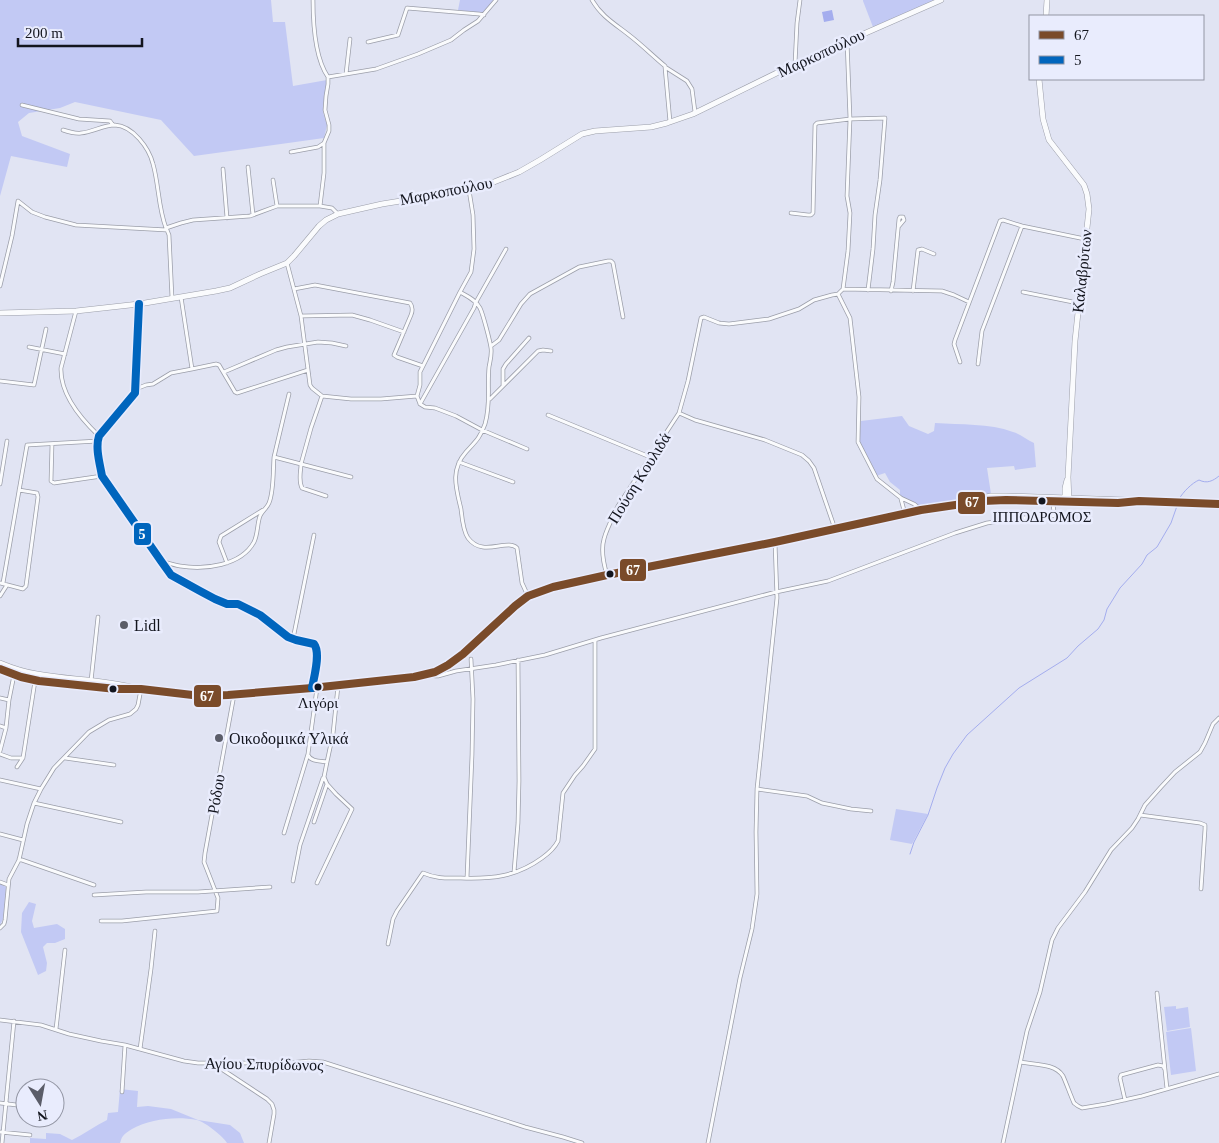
<svg xmlns="http://www.w3.org/2000/svg" width="1219" height="1143" font-family="'Times New Roman',serif">
  <style>
    .green { fill: #c2c9f4 }
    .water { fill: #a4adee }
    .lines { fill: none; stroke-linecap: round; stroke-linejoin: round }
    .stream { stroke: #a4adee; stroke-width: 1 }
    .street-casing { stroke: #9b9ea9; stroke-width: 4.5 }
    .secondary-casing { stroke: #9b9ea9; stroke-width: 6 }
    .street { stroke: #fafbfd; stroke-width: 3 }
    .secondary { stroke: #fafbfd; stroke-width: 5 }
    .bus-1-casing { stroke: #e9ecfd; stroke-width: 11 }
    .bus-2-casing { stroke: #e9ecfd; stroke-width: 11 }
    .bus-1 { stroke: #7a4b2a; stroke-width: 8 }
    .bus-2 { stroke: #0065bd; stroke-width: 8 }
    .bus-dot { fill: #13151e; stroke: #e9ecfd; stroke-width: 2 }
    .poi-dot { fill: #5b5d69; stroke: #e9ecfd; stroke-width: 2 }
    .labels { text-anchor: middle; dominant-baseline: central; stroke-width: 5; stroke-linejoin: round; paint-order: stroke }
    .bus-label { font-size: 15px; fill: #13151e; stroke: #e9ecfd }
    .street-label { font-size: 16px; fill: #13151e; stroke: #e9ecfd }
    .poi-label { font-size: 16px; fill: #13151e; stroke: #e9ecfd; text-anchor: start }
    .line-badge { stroke: #e9ecfd; stroke-width: 2 }
    .badge-label { font-size: 14px; text-anchor: middle; font-weight: bold; fill: #fff }
  </style>
  <rect width="100%" height="100%" fill="#e1e4f3"/>
  <!-- green -->
  <path class="green" d="M0,0H271L273,22H285L293,86L327,80L323,106V112L327,125L324,138L194,156L161,120L75,102L60,108L29,113L18,122L22,136L70,154L67,167L11,156L0,196Z
    M460,0H495L484,13L458,10Z
    M863,0H936L873,27L863,1Z
    M902,416L909,426L928,434L934,431L935,423C961,425 989,423 1013,432C1020,434 1027,440 1034,443L1036,467L1015,470L1014,466L987,468L991,494L921,508L900,496V490L890,482L885,473L876,476L859,441L861,421Z
    M896,809L928,814L912,844L890,840Z
    M0,884L6,887L3,919L0,925Z
    M29,902L36,904L32,921L34,928L57,924L65,929V939L55,943H47L43,947L47,963L46,971L38,975L21,932L22,913Z
    M1176,1006V1009L1188,1007L1190,1027L1167,1031L1164,1007Z
    M1191,1028L1196,1071L1171,1075L1166,1032Z
    M120,1089L138,1091L137,1107L148,1106L171,1109L198,1120L230,1125L240,1133L244,1143H227C223,1136 205,1122 197,1120C176,1116 150,1119 132,1129C129,1131 125,1133 123,1136C121,1138 121,1141 120,1143H30V1138L46,1139V1133L60,1134L72,1140C84,1134 95,1126 107,1120L108,1113L118,1112Z"/>
  <!-- water -->
  <path class="water" d="M832,10L834,20L824,22L822,12Z"/>
  <g class="lines">
    <!-- stream -->
    <path class="stream" d="M1179,499C1183,492 1192,483 1199,480C1207,484 1213,481 1219,476
      M910,854L914,842L928,815L937,788L945,768L953,754L967,735L1019,688L1067,658L1078,646L1098,629L1104,620L1107,609L1120,588L1142,564L1147,555L1157,547L1171,523L1177,506"/>
    <!-- street casing -->
    <g class="street-casing">
      <path id="street" d="M313,0C313,23 315,58 328,77L376,69L418,54L451,40L464,30L478,21L496,0
        M592,0C601,16 615,24 629,35C642,45 653,56 665,66
        M368,42L398,35L407,8L479,14L484,15
        M795,64L797,23L800,0
        M346,74L350,39
        M328,77V84L326,96L325,110L329,125V131L324,143V173L320,206L332,208L338,214
        M22,105L79,119L110,121L113,125
        M670,122L665,67L687,81L692,89L695,112
        M63,130C69,132 75,134 81,133C93,132 103,125 115,125C133,126 149,148 153,164C159,185 158,207 166,228
        M291,152L318,147L324,143
        M248,167L253,215
        M223,169L227,218
        M273,180L277,206
        M469,190L473,215L474,249L471,272L460,292L420,372V385L417,396L420,404L425,407L435,408L456,416L482,430L527,449
        M791,213L808,215H811L813,213L815,125L817,123L850,119L885,118L880,180L875,215L873,249L868,290
        M899,226L904,220L903,217
        M166,228L181,223L193,220L250,216L277,206H320
        M287,263L301,316L310,385L312,388L322,396L311,428L301,464L274,457L289,394
        M0,286L12,236L18,201L32,212L45,217L76,225L167,230L169,235L172,298
        M294,289L315,285L410,303C413,307 413,310 411,315L394,355L397,357L423,366
        M843,289L942,291L954,295L969,302
        M891,291L893,282L899,219L900,217H903
        M913,291L918,250L922,249L934,254
        M460,292C467,296 476,300 480,308C483,314 490,341 491,348C492,355 490,361 489,367C487,387 491,404 485,424C480,438 476,441 466,452C450,470 456,488 461,509C462,518 463,531 468,538C483,558 507,538 517,548L522,583L528,596
        M1023,292L1078,303
        M838,294L843,289L848,251L850,213L847,196L850,119L847,41
        M139,304L135,393L99,436C95,448 100,464 102,476L161,561L171,575L200,591L215,599L227,604H238L260,615L288,637L296,640L314,644C321,653 314,676 312,688
        M76,311L61,368C60,394 81,419 99,436
        M301,316L352,315L370,320L404,332
        M491,346L499,340L521,304L530,294L579,267L608,261H611L613,263L623,317
        M29,347L65,354
        M960,362L954,344L955,340L1000,221L1003,220L1022,226L1085,239
        M978,364L982,331L1022,226
        M192,369L216,364L219,365L235,392L237,393L308,370
        M224,372L276,350L287,347L318,342L332,343L346,346
        M0,381L34,385L46,329
        M503,385V369L506,364L529,338
        M136,389L146,385L153,384L171,373L192,369L181,297
        M322,396L351,399H381L417,396
        M490,399L538,351L543,350L551,351
        M420,404L474,308L476,302L506,249
        M548,415L650,457
        M52,444L51,481L54,483L102,476
        M459,462L513,482
        M0,484L7,441
        M326,496L302,488C298,480 301,471 301,464L351,477
        M901,499L905,514
        M1053,501L1054,515
        M835,529L814,468L809,461L802,455L765,440L695,420L679,413L688,381L701,318L704,317L719,323L729,324L769,319L799,309L814,300L832,295L838,294L850,318L859,397L858,442L877,479L901,498L914,504L920,509
        M161,561C168,563 174,565 180,566C204,570 241,566 254,542C258,534 257,524 260,516C262,511 267,508 269,503C274,491 273,470 274,457
        M227,563L219,542L221,536L263,510
        M607,575C604,565 601,549 604,539C606,530 614,515 618,506L679,413
        M0,583L23,589L26,586L38,497L37,493L19,490
        M3,583L27,445L98,441
        M0,596L7,585
        M293,639L314,535
        M430,674L435,676H438L456,671L496,665L545,655L601,638L776,592L828,581L955,533L987,523L1022,518L1061,515
        M91,681L98,617
        M0,698L9,700
        M0,726L6,728
        M0,751L6,728L9,700L14,675
        M0,754L11,758H23
        M308,755C311,762 321,761 327,762L333,734L338,686
        M65,758L114,765
        M17,767L23,758L35,681
        M0,780L41,789
        M757,789L807,796L822,803L851,809L871,811
        M34,803L121,822
        M1140,815L1200,823L1205,825V829L1201,889
        M314,822L327,784
        M284,833L308,754L317,688
        M0,834L23,840
        M19,859L94,885
        M514,872L518,823L519,781L518,660
        M467,878L472,755L473,699L471,659
        M293,881L300,845L323,778
        M0,882L8,885
        M317,883L352,809L336,794L327,784L324,777L327,762
        M94,895L146,892H198L270,887
        M101,921H122L217,911L218,898L204,862L205,853L234,695
        M0,928L4,924L5,920L9,879L19,860L27,824L34,803L41,789L54,768L89,732L109,720L130,714L136,709L138,705L141,689
        M388,944L393,919L397,911L423,873C437,879 446,878 461,878C492,879 516,877 542,858C549,853 554,849 558,841L563,793L575,775L583,766L595,749V640
        M1157,993L1167,1089
        M0,1020L41,1025L69,1034L101,1041L125,1045L184,1061L198,1063H288L309,1061L323,1062L525,1127L563,1137L582,1143
        M56,1029L65,950
        M140,1049L151,969L155,931
        M1021,1062C1034,1065 1055,1063 1063,1076C1067,1085 1070,1094 1074,1103L1078,1106L1082,1108L1106,1104L1142,1096L1219,1074
        M215,1063L223,1070L267,1099L272,1104L274,1110V1114L269,1143
        M122,1092L125,1045
        M1125,1100L1120,1078L1121,1075L1158,1065L1163,1066L1164,1068
        M0,1103L25,1106
        M0,1132L30,1135
        M2,1143L14,1021
        M708,1143L740,978L752,929L757,894L756,832L757,789L777,598L775,542
        M1003,1143L1027,1031L1040,992L1052,940L1058,928L1085,892L1111,850L1132,828L1138,819L1145,805L1161,787L1175,772L1200,752L1205,743L1213,724L1219,718"/>
    </g>
    <!-- secondary casing -->
    <g class="secondary-casing">
      <path id="secondary" d="M1046,16L1047,0
        M1039,79L1043,119L1049,140L1084,185L1087,194L1089,209L1075,341L1068,477L1069,502
        M0,313L76,311L139,304L216,291L230,288L260,274L287,263L294,256L319,226L326,220L338,214L382,204L469,190L494,182L519,172L540,160L582,134L595,131L651,127L667,123L693,114L795,64L941,0
        M1065,499V488L1067,480
        M972,500L991,496H1006L1126,500
        M0,663C12,668 24,672 37,674C68,680 100,679 131,687
        M0,669L21,677L39,681L116,689H141L201,696L228,695L312,688L414,677L435,672L448,665L463,654L515,606L528,596L553,587L607,575L775,542L921,510L983,501L1006,500L1118,503L1139,501L1219,504"/>
    </g>
    <!-- street -->
    <use href="#street" class="street"/>
    <!-- secondary -->
    <use href="#secondary" class="secondary"/>
    <!-- bus-1 casing -->
    <g class="bus-1-casing">
      <path id="bus-1" d="M0,669L21,677L39,681L116,689H141L201,696L228,695L312,688L414,677L435,672L448,665L463,654L515,606L528,596L553,587L607,575L775,542L921,510L983,501L1006,500L1118,503L1139,501L1219,504"/>
    </g>
    <!-- bus-2 casing -->
    <g class="bus-2-casing">
      <path id="bus-2" d="M139,304L135,393L99,436C95,448 100,464 102,476L161,561L171,575L200,591L215,599L227,604H238L260,615L288,637L296,640L314,644C321,653 314,677 312,688"/>
    </g>
    <!-- bus-1 -->
    <use href="#bus-1" class="bus-1"/>
    <!-- bus-2 -->
    <use href="#bus-2" class="bus-2"/>
  </g>
  <!-- markers -->
  <g class="bus-dot">
    <circle cx="1042" cy="501" r="4.5"/>
    <circle cx="610" cy="574" r="4.5"/>
    <circle cx="318" cy="687" r="4.5"/>
    <circle cx="113" cy="689" r="4.5"/>
  </g>
  <g class="poi-dot">
    <circle cx="124" cy="625" r="5"/>
    <circle cx="219" cy="738" r="5"/>
  </g>
  <g class="labels">
    <!-- bus labels -->
    <g class="bus-label">
      <text x="1042" y="517">ΙΠΠΟΔΡΟΜΟΣ</text>
      <text x="318" y="703">Λιγόρι</text>
    </g>
    <!-- street labels -->
    <g class="street-label">
      <text transform="translate(821 53) rotate(-25)">Μαρκοπούλου</text>
      <text transform="translate(446 191) rotate(-11)">Μαρκοπούλου</text>
      <text transform="translate(1082 271) rotate(-84)">Καλαβρύτων</text>
      <text transform="translate(639 478) rotate(-58)">Πούση Κουλιδά</text>
      <text transform="translate(216 794) rotate(-80)">Ρόδου</text>
      <text transform="translate(264 1064) rotate(1)">Αγίου Σπυρίδωνος</text>
    </g>
    <!-- poi labels -->
    <g class="poi-label">
      <text x="134" y="625">Lidl</text>
      <text x="229" y="738">Οικοδομικά Υλικά</text>
    </g>
  </g>
  <g class="line-badge">
    <rect x="957" y="491" width="29" height="24" rx="5" fill="#7a4b2a"/>
    <rect x="133" y="522" width="19" height="24" rx="5" fill="#0065bd"/>
    <rect x="619" y="558" width="28" height="24" rx="5" fill="#7a4b2a"/>
    <rect x="193" y="684" width="29" height="24" rx="5" fill="#7a4b2a"/>
  </g>
  <g class="badge-label">
    <text x="972" y="507">67</text>
    <text x="142" y="539">5</text>
    <text x="633" y="575">67</text>
    <text x="207" y="701">67</text>
  </g>
  <!-- legend -->
  <rect x="1029" y="15" width="175" height="65" fill="#e9ecfd" stroke="#9396a4"/>
  <rect x="1039" y="31" width="25" height="8" fill="#7a4b2a" stroke="#9396a4"/>
  <text x="1074" y="40" font-size="15" fill="#13151e">67</text>
  <rect x="1039" y="56" width="25" height="8" fill="#0065bd" stroke="#9396a4"/>
  <text x="1074" y="65" font-size="15" fill="#13151e">5</text>
  <!-- north arrow -->
  <g transform="translate(40 1103) rotate(169)"><circle r="24" fill="#e9ecfd" stroke="#9396a4"/>
  <path d="M0-4L9 19L0 12L-9 19Z" fill="#5b5d69"/>
  <text y="-8" font-size="14" font-weight="bold" text-anchor="middle" fill="#13151e">N</text>
  </g>
  <!-- scale -->
  <path d="M18 38v8h124v-8" fill="none" stroke="#13151e" stroke-width="2.5"/>
  <text x="25" y="38" font-size="15" fill="#13151e" stroke="#e9ecfd" stroke-width="4" paint-order="stroke">200 m</text>
</svg>
